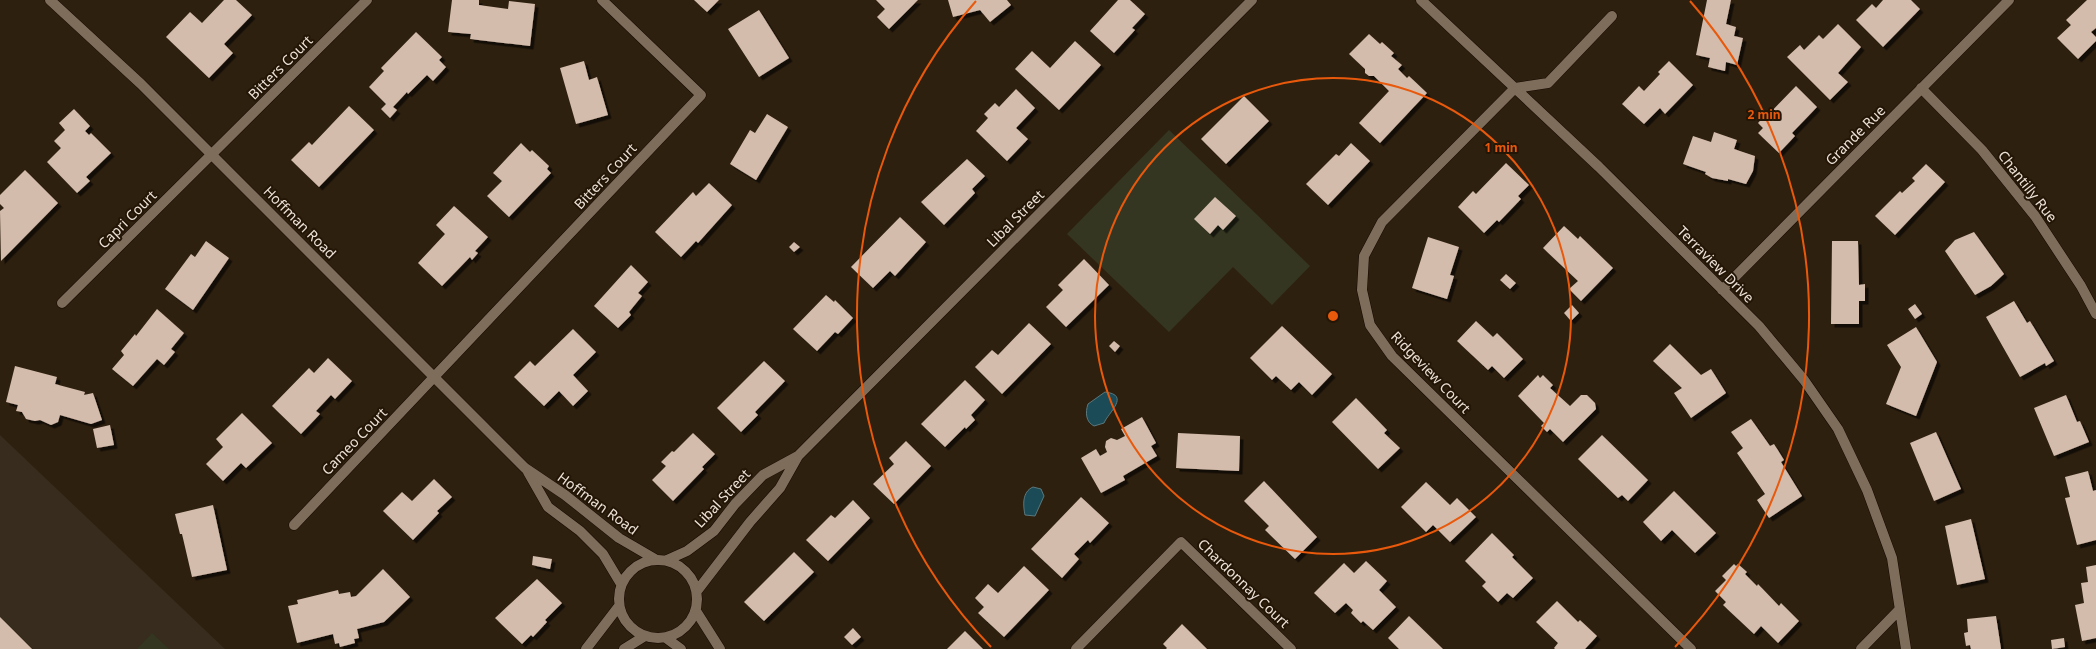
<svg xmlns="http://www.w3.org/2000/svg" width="2096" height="649" font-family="'Noto Sans',sans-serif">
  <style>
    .education { fill: #372c1d }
    .green { fill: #343621 }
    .water { fill: #1b4b57; stroke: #5a787d }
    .building { fill: #d4bcac; filter: url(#shadow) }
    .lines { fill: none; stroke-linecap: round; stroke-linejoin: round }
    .minor-casing { stroke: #150900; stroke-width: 11 }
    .tertiary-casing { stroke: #150900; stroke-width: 11 }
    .minor { stroke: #7e6d5b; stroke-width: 10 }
    .tertiary { stroke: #7e6d5b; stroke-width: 10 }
    .ring { fill: none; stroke: #e8590c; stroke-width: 2 }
    .labels { text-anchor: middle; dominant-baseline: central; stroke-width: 4; stroke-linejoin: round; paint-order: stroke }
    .street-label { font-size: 14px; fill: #ece2d7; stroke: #241606 }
    .centre { fill: #e8590c; stroke: #241606; stroke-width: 2 }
    .ring-label { font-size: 12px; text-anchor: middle; font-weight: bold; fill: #e8590c; stroke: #241606; stroke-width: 4; stroke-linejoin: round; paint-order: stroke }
  </style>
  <defs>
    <filter id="shadow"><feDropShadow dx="3.5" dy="3.5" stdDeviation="0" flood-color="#0009"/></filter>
  </defs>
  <rect width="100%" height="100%" fill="#2e200f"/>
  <!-- education -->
  <path class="education" d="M0,435L225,649H0Z"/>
  <!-- green -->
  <path class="green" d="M1169,130L1310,266L1272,305L1233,267L1169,332L1067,234Z
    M152,633L169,649H137Z"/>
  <!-- water -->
  <path class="water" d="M1105,392C1131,395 1108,413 1104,423L1094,426C1086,422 1085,413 1088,404Z
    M1033,487L1041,489L1044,496L1035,516L1025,515C1023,505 1022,492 1033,487Z"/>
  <!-- building -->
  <path class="building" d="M224,0H236L252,15L224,44L233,53L209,78L166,37L190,12L202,23Z
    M452,0H479V5L508,9L509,1L535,4L530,46L470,39L471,34L448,32Z
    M694,0H719L707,12Z
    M876,0H918L889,29L877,17L885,9Z
    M948,0H1007L1011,5L990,22L980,10L953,17Z
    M1118,0H1130L1145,14L1132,28L1135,30L1114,53L1090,31Z
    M1707,0H1731L1726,24L1736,27L1734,36L1743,38L1737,65L1726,62L1725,71L1708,67L1710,58L1696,55Z
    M1883,0H1911L1920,9L1883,47L1856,20L1872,4L1876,8Z
    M2087,0H2096V28L2091,32L2096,37V41L2078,59L2057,38L2071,25L2066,20Z
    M759,10L789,58L759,77L728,29Z
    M1838,24L1861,47L1838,73L1848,82L1830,100L1787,57L1800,45L1804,50L1819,35L1823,39Z
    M416,32L442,57L439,60L446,67L433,81L427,75L408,94L407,92L393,107L397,110L390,118L381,109L386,104L369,87L384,71L381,68Z
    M1369,34L1380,44L1382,42L1394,53L1391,56L1402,65L1398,69L1407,78L1409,76L1427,93L1380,143L1359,123L1389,91L1374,76H1369L1365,73V69L1349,54Z
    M1075,41L1101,65L1059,110L1015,69L1032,51L1050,68Z
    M584,61L589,80L597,77L608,115L576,124L560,68Z
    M1669,61L1693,85L1665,114L1660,108L1644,124L1622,104L1639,86L1644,91L1660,74L1658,72Z
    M1796,86L1817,107L1792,133L1795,136L1779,153L1758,133L1763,128L1758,123L1767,113L1768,115Z
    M1016,89L1035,108L1016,128L1028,139L1007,161L976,131L988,118L984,114L995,103L999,107Z
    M1244,96L1269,121L1226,164L1201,139Z
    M349,106L374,130L319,187L291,160L309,142L312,145Z
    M74,109L90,126L85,131L89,135L91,133L111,153L86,177L90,181L77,193L47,162L61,148L54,141L65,130L59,123Z
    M767,114L788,127L756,180L730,164L750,130L755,133Z
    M1714,132L1737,140L1734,149L1755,156L1753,171L1746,184L1728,179V181L1712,178L1705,174L1706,172L1683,164L1693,136L1711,142Z
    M521,143L530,152L532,150L549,166L547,169L551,173L509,217L487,196L502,181L493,173Z
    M1351,143L1370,161L1328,205L1306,184L1336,154L1339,156Z
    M967,159L985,176L972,189L975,193L944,225L921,202Z
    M1506,163L1529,185L1518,196L1521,199L1499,222L1497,220L1484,233L1458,207L1473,191L1476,194Z
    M1926,164L1945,182L1895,235L1875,216L1900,191L1902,193L1915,181L1912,178Z
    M25,170L58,203L1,261L0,211L4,208L0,204V195Z
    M709,183L732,205L698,243L696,241L681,257L655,232L693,192L696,196Z
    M1215,197L1236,216L1223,230L1218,225L1210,234L1194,219Z
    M454,206L488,237L475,251L478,253L472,260L470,257L442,286L418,263L445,234L436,225Z
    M900,217L926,242L895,276L890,271L873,288L851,267Z
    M1564,226L1578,239L1580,236L1613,268L1581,301L1569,289L1578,281L1543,248Z
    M1974,232L2004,274L1991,286L1975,295L1945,251L1955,240Z
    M1428,237L1459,247L1450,275L1454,276L1447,299L1412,288Z
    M206,241L229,258L193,310L165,289L191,254L195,257Z
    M1832,241H1858L1859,285L1865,284V301H1859V324H1831Z
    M794,242L800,247L794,252L789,247Z
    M1084,259L1109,285L1066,327L1046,307L1063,290L1058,285Z
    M631,265L648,282L638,293L642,296L629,312L631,315L618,328L594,306Z
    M1506,274L1516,283L1510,289L1500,280Z
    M826,295L834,302L835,300L853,318L838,334L835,332L817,351L793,329Z
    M2014,301L2027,323L2030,321L2054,361L2046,366L2045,363L2020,377L1986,317Z
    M1915,304L1922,314L1915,319L1908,309Z
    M1572,305L1579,313L1571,321L1564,313Z
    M157,309L184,333L171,349L175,352L164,365L157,359L133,386L112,369L124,355L121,351L135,334L136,336Z
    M1476,321L1493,337L1497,333L1523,359L1504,378L1492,366L1488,370L1457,341Z
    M1029,323L1051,344L1002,394L975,367L992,350L998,355Z
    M1282,326L1332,374L1312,395L1299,382L1291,390L1276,376L1272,380L1250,358Z
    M1916,327L1937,362L1916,416L1886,404L1901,367L1887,345Z
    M573,329L596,352L573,375L588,391L573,406L559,391L544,406L514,377L530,361L535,366Z
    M1114,341L1120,346L1115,352L1109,346Z
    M1670,344L1701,375L1711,369L1726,393L1691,418L1674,393L1682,388L1653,361Z
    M328,358L352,381L335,399L331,395L316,411L320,414L301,434L272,406L309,368L314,373Z
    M764,361L785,381L755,412L758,415L741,432L717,408Z
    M15,366L57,377L55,384L85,392L84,395L93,393L102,420L91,424L60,415L58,422L51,425L40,420L35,421L26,419L22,412L16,411L18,405L6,402Z
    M1538,375L1540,378L1543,375L1553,385L1550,388L1570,406L1581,395H1587L1595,403L1596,409L1563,442L1550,429L1547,432L1541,426L1544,423L1518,396Z
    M965,380L985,400L971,415L975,420L966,429L965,427L945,447L921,424Z
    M2066,395L2077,422L2080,421L2089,442L2054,456L2034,408Z
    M1356,398L1387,430L1384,433L1400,448L1378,469L1332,422Z
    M242,413L272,443L246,468L241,463L223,481L206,464L223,447L216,439Z
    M1142,417L1156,443L1151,446L1157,456L1123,476L1125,480L1101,493L1081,458L1096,449L1100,456L1107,452L1105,447L1106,441L1111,438L1117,440L1125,436L1121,429Z
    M1751,419L1770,446L1774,444L1784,460L1781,462L1802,496L1769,518L1757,500L1765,494L1737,453L1743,448L1731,432Z
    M110,425L114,445L97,448L93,429Z
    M1936,432L1961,489L1934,501L1910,443Z
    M693,433L715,454L702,467L704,469L673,501L652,480L666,466L661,462L672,451L674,452Z
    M1178,433L1240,436L1239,471L1176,468Z
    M1602,435L1648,480L1628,501L1622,495L1618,498L1578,459Z
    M906,441L931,466L894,504L873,484L894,464L889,458Z
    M2088,471L2093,491L2096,490V540L2077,545L2065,498L2070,497L2065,477Z
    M434,479L452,497L437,511L439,513L413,540L383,511L402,492L412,501Z
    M1264,481L1317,537L1295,559L1265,530L1269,526L1244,501Z
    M1426,482L1450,505L1457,498L1476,517L1450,542L1433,525L1426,532L1401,507Z
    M1674,491L1716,533L1695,553L1672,530L1661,541L1643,522Z
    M1081,497L1109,523L1090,543L1088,540L1074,554L1079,559L1062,578L1031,549Z
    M853,500L870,518L828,561L806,540L831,515L835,518Z
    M213,505L227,570L192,577L182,534H180L175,514Z
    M1971,519L1985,579L1957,585L1945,526Z
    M1492,533L1514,555L1512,557L1533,578L1513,598L1507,593L1498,602L1482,586L1486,582L1465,561Z
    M794,552L814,572L764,621L744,602Z
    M533,556L552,559L550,569L532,565Z
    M1366,561L1387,581L1379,590L1396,607L1373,630L1363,621L1361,623L1351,613L1353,610L1346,603L1335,613L1314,593L1344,563L1354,573Z
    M1734,564L1736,566L1738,564L1747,572L1745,574L1757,586L1758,584L1779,606L1781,603L1799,621L1778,643L1761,626L1754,634L1723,605L1726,602L1715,591L1726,580L1722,576Z
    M2096,565V638L2082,641L2075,605L2084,603L2081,583L2088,582L2086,567Z
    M1024,566L1049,590L1004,637L978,613L984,607L975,598L988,584L998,593Z
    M383,569L410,597L384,622L357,629L359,638L354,639L355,643L340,647L339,643L335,644L333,634L297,643L288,606L298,604L297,600L338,590L339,594L350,592L351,597L356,596Z
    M537,579L562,603L545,620L547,622L533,637L531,635L522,644L495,618Z
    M1557,601L1578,622L1580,620L1597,636L1585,649H1555L1554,648L1558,643L1536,622Z
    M1409,616L1443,649H1399L1388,638Z
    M1996,616L2001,649H1971L1970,645L1966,646L1964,633L1968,632L1967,619Z
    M0,617L32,649H0Z
    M1182,624L1207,649H1166L1167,648L1163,644Z
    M853,628L861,637L852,645L844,637Z
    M965,631L983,649H947Z
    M2064,638L2065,647L2052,649L2051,640Z"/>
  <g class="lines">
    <!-- minor casing -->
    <g class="minor-casing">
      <path id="minor" d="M1421,0L1599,167L1759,326L1804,380L1838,429L1867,490L1892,558L1906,649
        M1612,16L1548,83L1515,88L1382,222L1364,256L1362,290L1370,325L1392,356L1691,649
        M1921,88L1982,150L2035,216L2081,286L2096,314
        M1722,290L2009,0
        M62,303L367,0
        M294,525L701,95L602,0
        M1076,649L1181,542L1291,649
        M1861,649L1900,609"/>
    </g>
    <!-- tertiary casing -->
    <g class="tertiary-casing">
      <path id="tertiary" d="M50,0L141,84L525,468L565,495L619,538L655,559
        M528,472L548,507L580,531L603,554L621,584
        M619 599a39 39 0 1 1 78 0a39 39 0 1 1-78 0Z
        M667,560L687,551L714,531L735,504L763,475L798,456
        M697,591L750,522L780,488L798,456L1252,0
        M696,611L720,649
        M666,638L681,649
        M586,649L619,606
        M624,649L645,636"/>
    </g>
    <!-- minor -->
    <use href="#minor" class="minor"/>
    <!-- tertiary -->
    <use href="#tertiary" class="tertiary"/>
  </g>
  <!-- distance rings -->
  <g class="ring">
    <circle cx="1333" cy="316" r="238"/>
    <path d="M991 647A476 476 0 0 1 976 1M1690 1A476 476 0 0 1 1675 647"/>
  </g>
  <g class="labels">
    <!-- street labels -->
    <g class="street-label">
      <text transform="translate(280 67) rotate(-45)">Bitters Court</text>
      <text transform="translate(1855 135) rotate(-45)">Grande Rue</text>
      <text transform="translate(605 176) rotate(-47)">Bitters Court</text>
      <text transform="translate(2028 186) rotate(52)">Chantilly Rue</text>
      <text transform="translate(1015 218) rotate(-45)">Libal Street</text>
      <text transform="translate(127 219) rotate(-45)">Capri Court</text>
      <text transform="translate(300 222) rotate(45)">Hoffman Road</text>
      <text transform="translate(1716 264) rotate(45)">Terraview Drive</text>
      <text transform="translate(1431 372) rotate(46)">Ridgeview Court</text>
      <text transform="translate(354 441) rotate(-46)">Cameo Court</text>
      <text transform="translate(722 498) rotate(-47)">Libal Street</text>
      <text transform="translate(598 503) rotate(36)">Hoffman Road</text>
      <text transform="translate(1244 583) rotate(44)">Chardonnay Court</text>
    </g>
  </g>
  <circle cx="1333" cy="316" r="6" class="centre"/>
  <g class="ring-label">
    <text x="1764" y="119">2 min</text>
    <text x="1501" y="152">1 min</text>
  </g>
</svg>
